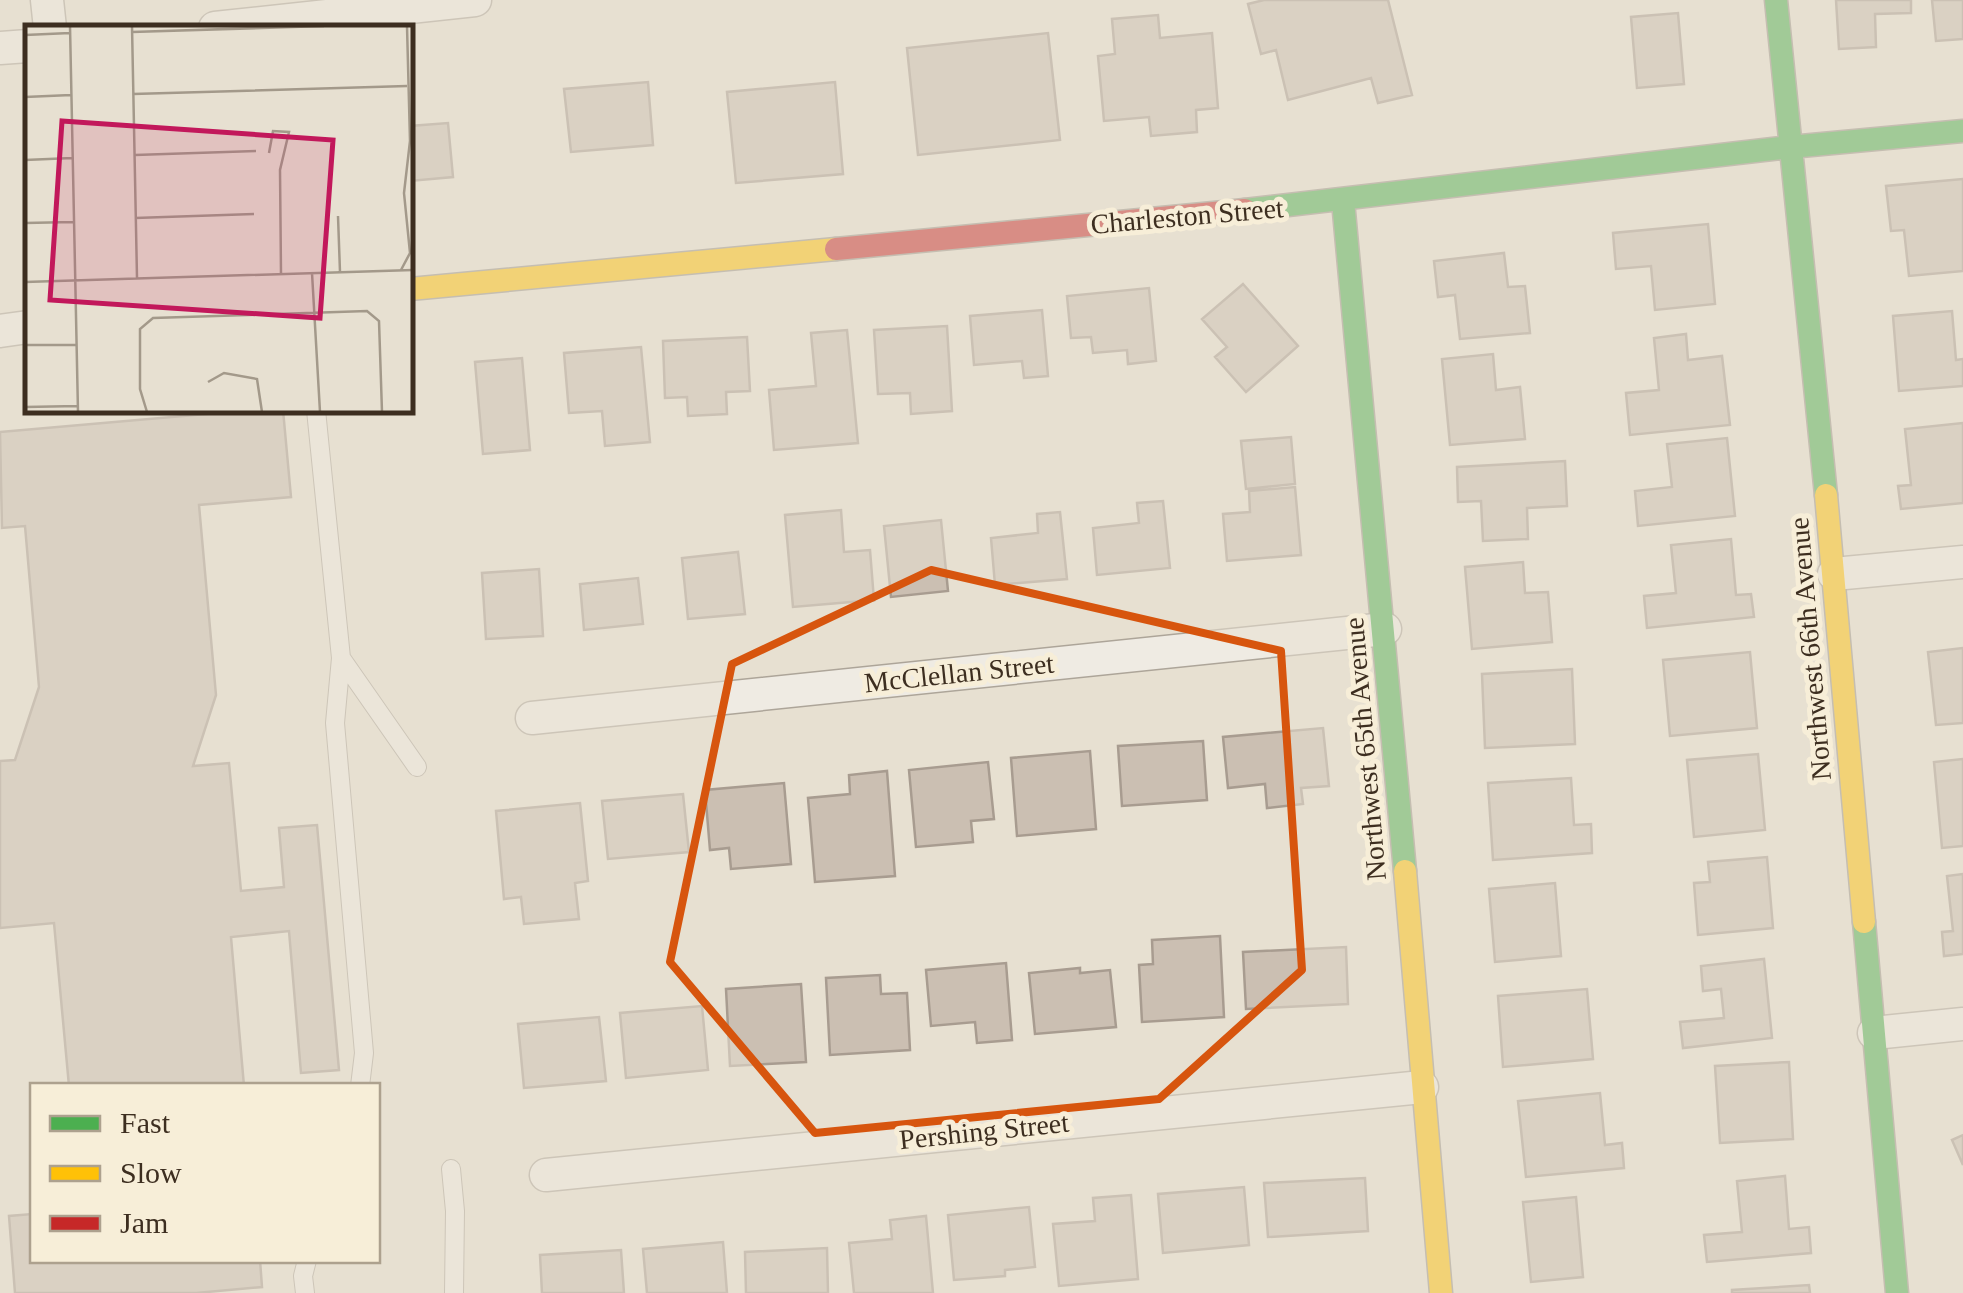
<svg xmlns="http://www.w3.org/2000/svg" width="1963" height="1293" font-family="Georgia,serif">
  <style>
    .building { fill: #cbbfb2; stroke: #a89c90; stroke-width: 2.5 }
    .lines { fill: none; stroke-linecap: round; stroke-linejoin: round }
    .lane-casing { stroke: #ada599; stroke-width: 20 }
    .street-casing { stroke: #ada599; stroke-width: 35 }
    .fast-casing { stroke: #9c958a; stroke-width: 25 }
    .slow-casing { stroke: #9c958a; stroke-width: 25 }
    .jam-casing { stroke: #9c958a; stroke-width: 25 }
    .lane { stroke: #efebe3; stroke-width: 18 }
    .street { stroke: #efebe3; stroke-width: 32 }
    .fast { stroke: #4caf50; stroke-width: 22 }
    .slow { stroke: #ffc107; stroke-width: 22 }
    .jam { stroke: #c62828; stroke-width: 22 }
    .marked { fill: none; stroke: #d7550e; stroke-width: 8; stroke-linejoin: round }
    .labels { text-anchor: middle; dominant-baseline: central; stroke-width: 10; stroke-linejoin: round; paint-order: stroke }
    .street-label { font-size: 28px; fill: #3d2e20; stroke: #f7eed8 }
    .inset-road { fill: none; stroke: #a3998a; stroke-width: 2.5 }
    .view { fill: #c2185b; fill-opacity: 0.15; stroke: #c2185b; stroke-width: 5 }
    .inset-edge { fill: none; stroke: #3d2e20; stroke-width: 5 }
  </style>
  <rect width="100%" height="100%" fill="#e7e0d1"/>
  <!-- building -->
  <path class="building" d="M1264,0H1388L1412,95L1378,103L1371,78L1288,100L1276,50L1261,54L1248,4Z
    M1836,0H1911V13L1875,14L1876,47L1839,49Z
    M1932,0H1963V39L1936,41Z
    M1678,13L1684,84L1637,88L1631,17Z
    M1158,15L1160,38L1212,33L1218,108L1196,110L1197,132L1151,136L1149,117L1104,121L1098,56L1115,54L1112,19Z
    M1048,33L1060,140L918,155L907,48Z
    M648,82L653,145L571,152L564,89Z
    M835,82L843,174L736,183L727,92Z
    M448,123L453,177L410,181V126Z
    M1963,179V271L1909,276L1904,230L1891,231L1886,186Z
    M1708,224L1715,304L1655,310L1651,266L1616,269L1613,233Z
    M1504,253L1508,287L1525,286L1530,333L1460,339L1455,295L1438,297L1434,261Z
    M1243,284L1298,346L1246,392L1215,357L1227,347L1202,319Z
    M1149,288L1156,361L1128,364L1127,350L1093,353L1091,337L1071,338L1067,296Z
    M1042,310L1048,376L1024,378L1022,361L974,365L970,316Z
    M1952,311L1956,360L1963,359V386L1899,391L1893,316Z
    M947,326L952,411L911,414L910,393L878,394L874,330Z
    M847,330L858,443L774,450L769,390L816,386L811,333Z
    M1686,334L1688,360L1722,356L1730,425L1630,435L1626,393L1659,390L1654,338Z
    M747,337L750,391L726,392L727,414L688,416L687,397L665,398L663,341Z
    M641,347L650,442L605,446L602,411L569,413L564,353Z
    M1493,354L1496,390L1520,387L1525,439L1450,445L1442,359Z
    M522,358L530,450L483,454L475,362Z
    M252,410H283L291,497L199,505L216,695L193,766L229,763L241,891L284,887L279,828L317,825L339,1070L301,1073L289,931L231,937L244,1086H69L54,923L0,928V761L15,760L39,687L25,526L2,528L0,432Z
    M1963,423V503L1901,509L1898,486L1911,485L1905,429Z
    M1291,437L1295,484L1246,489L1241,441Z
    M1727,438L1735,516L1638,526L1635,491L1672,487L1667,444Z
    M1565,461L1567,506L1527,508L1528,539L1483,541L1481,501L1458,502L1457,467Z
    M1295,487L1301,555L1227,561L1223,514L1250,512L1249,491Z
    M1163,501L1170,568L1097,575L1093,528L1139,523L1137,503Z
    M841,510L844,552L870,550L874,600L793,607L785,515Z
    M1060,512L1067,579L995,585L991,538L1038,533L1037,514Z
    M941,520L948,591L891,597L884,526Z
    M1731,539L1736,595L1751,594L1754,617L1647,628L1644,596L1676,593L1671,545Z
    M738,552L745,614L688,619L682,558Z
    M1523,562L1525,593L1548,592L1552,642L1472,649L1465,567Z
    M539,569L543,636L486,639L482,573Z
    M638,578L643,624L584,630L580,584Z
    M1963,648V723L1936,725L1928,652Z
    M1750,652L1757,728L1670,736L1663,660Z
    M1572,669L1575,744L1485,748L1482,674Z
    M1323,728L1329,786L1301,788L1303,804L1267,808L1265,784L1228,788L1223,737Z
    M1203,741L1207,800L1122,806L1118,746Z
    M1090,751L1096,829L1017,836L1011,758Z
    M1758,754L1765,830L1694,837L1687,760Z
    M1963,759V846L1942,848L1934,762Z
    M988,762L994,819L971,821L973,842L916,847L909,770Z
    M887,771L895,876L815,882L808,798L850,794L849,775Z
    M1571,778L1574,825L1591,824L1592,853L1493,860L1488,783Z
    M784,783L791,864L731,869L729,848L710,850L705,790Z
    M683,794L689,852L608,859L602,801Z
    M580,803L588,881L575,883L579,919L524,924L521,897L504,899L496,811Z
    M1767,857L1773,928L1698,935L1694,883L1710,882L1708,862Z
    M1963,874V954L1944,956L1942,932L1953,931L1947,876Z
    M1555,883L1561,956L1495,962L1489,889Z
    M1220,936L1224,1017L1142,1022L1139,965L1153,964L1152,940Z
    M1346,947L1348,1004L1246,1009L1243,952Z
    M1764,959L1772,1038L1683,1048L1680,1022L1724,1018L1721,989L1703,991L1701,966Z
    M1006,963L1012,1040L977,1043L975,1022L931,1026L926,970Z
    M1080,968V973L1110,970L1116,1027L1035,1034L1029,973Z
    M880,975L881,994L907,993L910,1050L830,1055L826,978Z
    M801,984L806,1062L730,1066L726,989Z
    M1587,989L1593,1059L1503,1067L1498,996Z
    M702,1006L708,1070L626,1078L620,1013Z
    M599,1017L606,1081L524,1088L518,1024Z
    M1789,1062L1793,1139L1720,1143L1715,1066Z
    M1600,1093L1605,1145L1622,1143L1624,1168L1526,1177L1518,1101Z
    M1963,1135V1165L1952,1140Z
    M1785,1176L1789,1229L1809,1227L1811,1253L1707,1262L1704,1235L1742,1232L1737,1181Z
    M1365,1178L1368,1231L1268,1237L1264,1183Z
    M1244,1187L1249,1245L1163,1253L1158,1194Z
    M1131,1195L1138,1279L1059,1286L1053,1224L1095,1221L1093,1198Z
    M1576,1197L1583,1277L1531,1282L1523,1202Z
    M1029,1207L1035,1267L1005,1270V1276L954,1280L948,1215Z
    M32,1214V1260H260L262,1287L196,1293H15L9,1216Z
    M926,1216L933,1293H854L849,1243L892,1239L890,1220Z
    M723,1242L727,1293H647L643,1249Z
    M827,1248L828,1293H746L745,1252Z
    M621,1250L624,1293H542L540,1255Z
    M1809,1285L1810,1293H1732V1290Z"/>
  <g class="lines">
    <!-- lane casing -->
    <g class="lane-casing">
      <path id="lane" d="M316,410L341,658L335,723L364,1053L360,1086
        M341,658L417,767
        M451,1169L455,1211L454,1293
        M305,1293L303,1276L307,1260"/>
    </g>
    <!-- street casing -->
    <g class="street-casing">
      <path id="street" d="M47,0L50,28
        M215,28L475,0
        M0,48L28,46
        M0,331L28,327
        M1834,574L1963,562
        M532,718L1385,629
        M1874,1033L1963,1024
        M546,1175L1422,1087"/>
    </g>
    <!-- fast casing -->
    <g class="fast-casing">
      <path id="fast" d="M1776,0L1826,495
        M1343,201L1405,871
        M1245,210L1790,147L1963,131
        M1864,922L1897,1293"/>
    </g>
    <!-- slow casing -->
    <g class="slow-casing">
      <path id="slow" d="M410,289L836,249
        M1826,495L1864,922
        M1405,871L1441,1293"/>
    </g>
    <!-- jam casing -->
    <g class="jam-casing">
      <path id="jam" d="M836,249L1245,210"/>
    </g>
    <!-- lane -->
    <use href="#lane" class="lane"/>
    <!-- street -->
    <use href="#street" class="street"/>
    <!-- fast -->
    <use href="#fast" class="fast"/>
    <!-- slow -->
    <use href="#slow" class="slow"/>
    <!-- jam -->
    <use href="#jam" class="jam"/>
  </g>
  <!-- marked area -->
  <path d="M0 0H1963V1293H0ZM931,570L1281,651L1302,970L1159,1099L815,1133L670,962L732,664Z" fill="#e7e0d1" fill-opacity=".55" fill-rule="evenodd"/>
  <path class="marked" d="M931,570L1281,651L1302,970L1159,1099L815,1133L670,962L732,664Z"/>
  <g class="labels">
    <!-- street labels -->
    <g class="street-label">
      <text transform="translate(1187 216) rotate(-5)">Charleston Street</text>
      <text transform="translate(1810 649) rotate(-95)">Northwest 66th Avenue</text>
      <text transform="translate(959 673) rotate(-6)">McClellan Street</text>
      <text transform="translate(1365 749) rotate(-95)">Northwest 65th Avenue</text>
      <text transform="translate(984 1131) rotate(-6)">Pershing Street</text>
    </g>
  </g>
  <!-- overview -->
  <g transform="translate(25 25)">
    <rect width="388" height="388" fill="#e7e0d1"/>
    <path class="inset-road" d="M45,1L53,387M107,1L112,253M107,7L299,1M0,10L45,8M108,69L382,61M0,72L46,70M244,128L248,106L264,107L255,145L256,249M110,130L231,126M0,135L47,133M313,191L315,247M110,193L229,189M0,198L48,197M376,245L385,228L379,168L385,116L382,1M287,248L295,387M0,257L388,245M0,320H52M183,357L199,348L232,354L237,387M0,382L53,381M122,387L115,364V304L128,293L342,286L354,296L357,387"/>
    <path class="view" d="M37,96L308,115L295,293L25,275Z"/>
    <rect width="388" height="388" class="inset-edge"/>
  </g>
  <!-- legend -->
  <rect x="30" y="1083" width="350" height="180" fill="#f7eed8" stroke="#ada18e" stroke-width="2.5"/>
  <rect x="50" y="1116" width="50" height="15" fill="#4caf50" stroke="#ada18e" stroke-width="2.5"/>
  <text x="120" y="1133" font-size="30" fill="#3d2e20">Fast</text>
  <rect x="50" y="1166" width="50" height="15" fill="#ffc107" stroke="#ada18e" stroke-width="2.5"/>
  <text x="120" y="1183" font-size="30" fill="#3d2e20">Slow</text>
  <rect x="50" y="1216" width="50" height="15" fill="#c62828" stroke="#ada18e" stroke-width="2.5"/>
  <text x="120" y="1233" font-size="30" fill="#3d2e20">Jam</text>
</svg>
